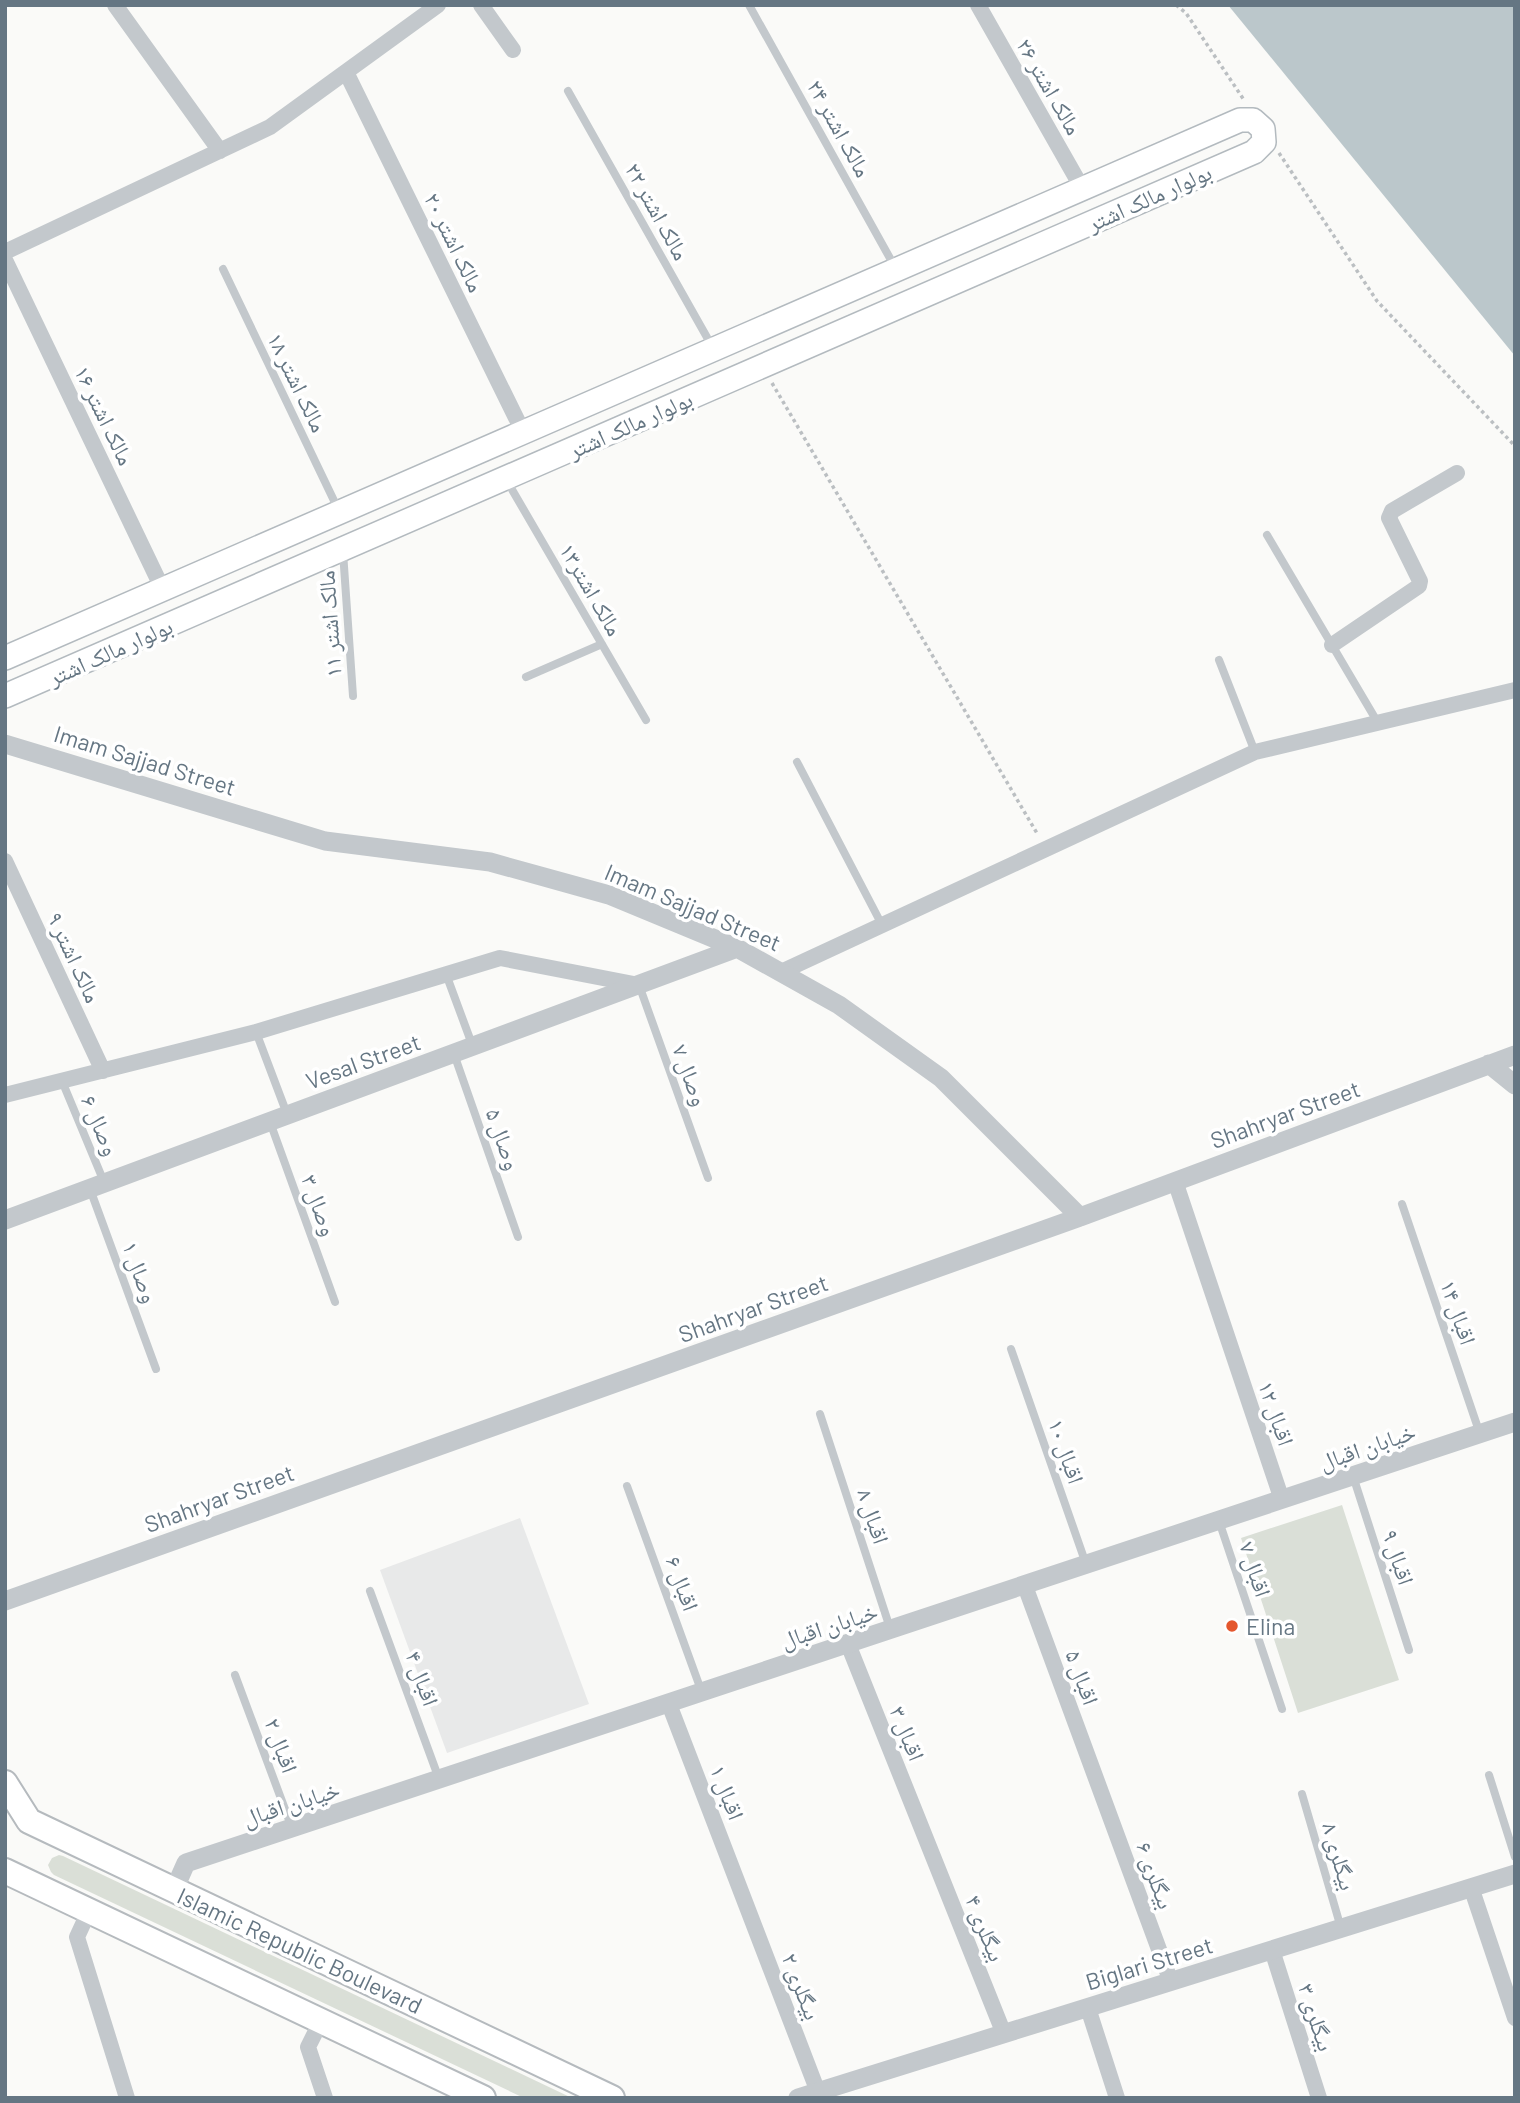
<svg xmlns="http://www.w3.org/2000/svg" width="1520" height="2103" font-family="Barlow,'Noto Naskh Arabic',sans-serif">
  <style>
    .built { fill: #e8e9e9 }
    .green { fill: #dadfd7 }
    .water { fill: #bbc7cb }
    .lines { fill: none; stroke-linecap: round; stroke-linejoin: round }
    .secondary-casing { stroke: #b3babf; stroke-width: 26 }
    .primary-casing { stroke: #b5babe; stroke-width: 28 }
    .path { stroke: #bbbfc2; stroke-width: 3.5; stroke-dasharray: 3.5 3.5; stroke-linecap: butt }
    .service { stroke: #c3c8cc; stroke-width: 8 }
    .minor { stroke: #c3c8cc; stroke-width: 16 }
    .tertiary { stroke: #c3c8cc; stroke-width: 19 }
    .secondary { stroke: #fff; stroke-width: 23 }
    .primary { stroke: #fff; stroke-width: 24 }
    .poi-dot { fill: #e4572e; stroke: #fff; stroke-width: 2.5 }
    .labels { text-anchor: middle; dominant-baseline: central; stroke-width: 7; stroke-linejoin: round; paint-order: stroke }
    .street-label { font-size: 23px; fill: #657683; stroke: #fff }
    .poi-label { font-size: 23px; fill: #657683; stroke: #fff; text-anchor: start }
  </style>
  <rect width="100%" height="100%" fill="#fafaf8"/>
  <!-- built -->
  <path class="built" d="M520,1518L589,1704L447,1753L380,1570Z"/>
  <!-- green -->
  <path class="green" d="M1342,1505L1399,1680L1298,1713L1241,1538Z
    M59,1855L63,1856L572,2098H524L54,1875L51,1872L48,1865L52,1858Z"/>
  <!-- water -->
  <path class="water" d="M1228,5H1515V356Z"/>
  <g class="lines">
    <!-- secondary casing -->
    <g class="secondary-casing">
      <path id="secondary" d="M5,658L1240,120H1253L1263,129L1264,142L1254,152L5,696"/>
    </g>
    <!-- primary casing -->
    <g class="primary-casing">
      <path id="primary" d="M5,1783L29,1821L612,2098
        M5,1871L483,2098"/>
    </g>
    <!-- path -->
    <path class="path" d="M1176,5L1186,13L1244,100
      M1279,153L1377,301L1515,446
      M772,383L1038,835"/>
    <!-- service -->
    <path class="service" d="M749,5L896,269
      M568,91L713,348
      M223,269L338,509
      M507,481L646,720
      M1267,535L1378,723
      M343,552L353,696
      M1219,660L1255,752
      M526,677L602,644
      M797,762L882,925
      M446,974L473,1047
      M639,985L708,1178
      M256,1032L287,1114
      M454,1054L518,1237
      M62,1081L104,1182
      M270,1122L335,1302
      M90,1189L156,1369
      M1402,1204L1480,1434
      M1011,1349L1086,1564
      M820,1414L890,1628
      M1353,1476L1409,1650
      M627,1486L701,1690
      M1219,1521L1282,1709
      M370,1591L439,1779
      M235,1675L292,1828
      M1489,1775L1515,1857
      M1302,1794L1341,1928"/>
    <!-- minor -->
    <path class="minor" d="M115,5L220,151
      M481,5L513,50
      M978,5L1082,188
      M346,72L523,432
      M5,252L270,127L438,5
      M5,260L163,590
      M1332,645L1419,586L1420,581L1389,518L1392,511L1457,473
      M5,861L103,1071
      M781,972L1255,752L1515,690
      M5,1095L256,1032L500,958L639,985
      M1175,1181L1282,1500
      M1025,1586L1171,1982
      M848,1644L1004,2034
      M669,1704L818,2092
      M1471,1887L1515,2018
      M89,1911L77,1937L127,2098
      M1272,1950L1319,2098
      M1088,2008L1117,2098
      M321,2021L308,2047L325,2098"/>
    <!-- tertiary -->
    <path class="tertiary" d="M5,744L325,841L490,862L609,895L737,948L839,1005L941,1078L1080,1217
      M1489,1064L1515,1085
      M5,1220L737,948
      M5,1601L1080,1217L1515,1055
      M174,1890L186,1863L1515,1422
      M798,2098L1515,1874"/>
    <!-- secondary -->
    <use href="#secondary" class="secondary"/>
    <!-- primary -->
    <use href="#primary" class="primary"/>
  </g>
  <!-- markers -->
  <circle class="poi-dot" cx="1232" cy="1626" r="7"/>
  <g class="labels">
    <!-- street labels -->
    <g class="street-label">
      <text transform="translate(1050 86) rotate(60)">مالک اشتر ۲۶</text>
      <text transform="translate(840 128) rotate(61)">مالک اشتر ۲۴</text>
      <text transform="translate(1149 197) rotate(-24)">بولوار مالک اشتر</text>
      <text transform="translate(658 211) rotate(61)">مالک اشتر ۲۲</text>
      <text transform="translate(455 242) rotate(64)">مالک اشتر ۲۰</text>
      <text transform="translate(298 382) rotate(64)">مالک اشتر ۱۸</text>
      <text transform="translate(105 415) rotate(64)">مالک اشتر ۱۶</text>
      <text transform="translate(630 424) rotate(-24)">بولوار مالک اشتر</text>
      <text transform="translate(592 589) rotate(60)">مالک اشتر۱۳</text>
      <text transform="translate(329 624) rotate(-94)">مالک اشتر ۱۱</text>
      <text transform="translate(110 651) rotate(-24)">بولوار مالک اشتر</text>
      <text transform="translate(145 760) rotate(17)">Imam Sajjad Street</text>
      <text transform="translate(693 907) rotate(23)">Imam Sajjad Street</text>
      <text transform="translate(75 957) rotate(65)">مالک اشتر ۹</text>
      <text transform="translate(363 1061) rotate(-20)">Vesal Street</text>
      <text transform="translate(691 1075) rotate(70)">وصال ۷</text>
      <text transform="translate(1285 1114) rotate(-20)">Shahryar Street</text>
      <text transform="translate(101 1125) rotate(67)">وصال ۶</text>
      <text transform="translate(504 1139) rotate(71)">وصال ۵</text>
      <text transform="translate(320 1205) rotate(70)">وصال ۳</text>
      <text transform="translate(141 1272) rotate(70)">وصال ۱</text>
      <text transform="translate(753 1308) rotate(-20)">Shahryar Street</text>
      <text transform="translate(1459 1312) rotate(71)">اقبال ۱۴</text>
      <text transform="translate(1277 1413) rotate(71)">اقبال ۱۲</text>
      <text transform="translate(1367 1446) rotate(-19)">خیابان اقبال</text>
      <text transform="translate(1067 1451) rotate(71)">اقبال ۱۰</text>
      <text transform="translate(219 1498) rotate(-20)">Shahryar Street</text>
      <text transform="translate(874 1516) rotate(72)">اقبال ۸</text>
      <text transform="translate(1399 1557) rotate(72)">اقبال ۹</text>
      <text transform="translate(1256 1569) rotate(72)">اقبال ۷</text>
      <text transform="translate(683 1583) rotate(70)">اقبال ۶</text>
      <text transform="translate(829 1625) rotate(-18)">خیابان اقبال</text>
      <text transform="translate(1083 1677) rotate(70)">اقبال ۵</text>
      <text transform="translate(423 1678) rotate(70)">اقبال ۴</text>
      <text transform="translate(908 1733) rotate(68)">اقبال ۳</text>
      <text transform="translate(282 1745) rotate(70)">اقبال ۲</text>
      <text transform="translate(728 1792) rotate(69)">اقبال ۱</text>
      <text transform="translate(291 1803) rotate(-18)">خیابان اقبال</text>
      <text transform="translate(1340 1856) rotate(74)">بیگلری ۸</text>
      <text transform="translate(1156 1875) rotate(70)">بیگلری ۶</text>
      <text transform="translate(986 1928) rotate(68)">بیگلری ۴</text>
      <text transform="translate(300 1950) rotate(25)">Islamic Republic Boulevard</text>
      <text transform="translate(1149 1963) rotate(-17)">Biglari Street</text>
      <text transform="translate(802 1986) rotate(69)">بیگلری ۲</text>
      <text transform="translate(1317 2017) rotate(72)">بیگلری ۳</text>
    </g>
    <!-- poi labels -->
    <g class="poi-label">
      <text x="1246" y="1626">Elina</text>
    </g>
  </g>
  <!-- border -->
  <rect width="1520" height="2103" fill="none" stroke="#657683" stroke-width="14"/>
</svg>
